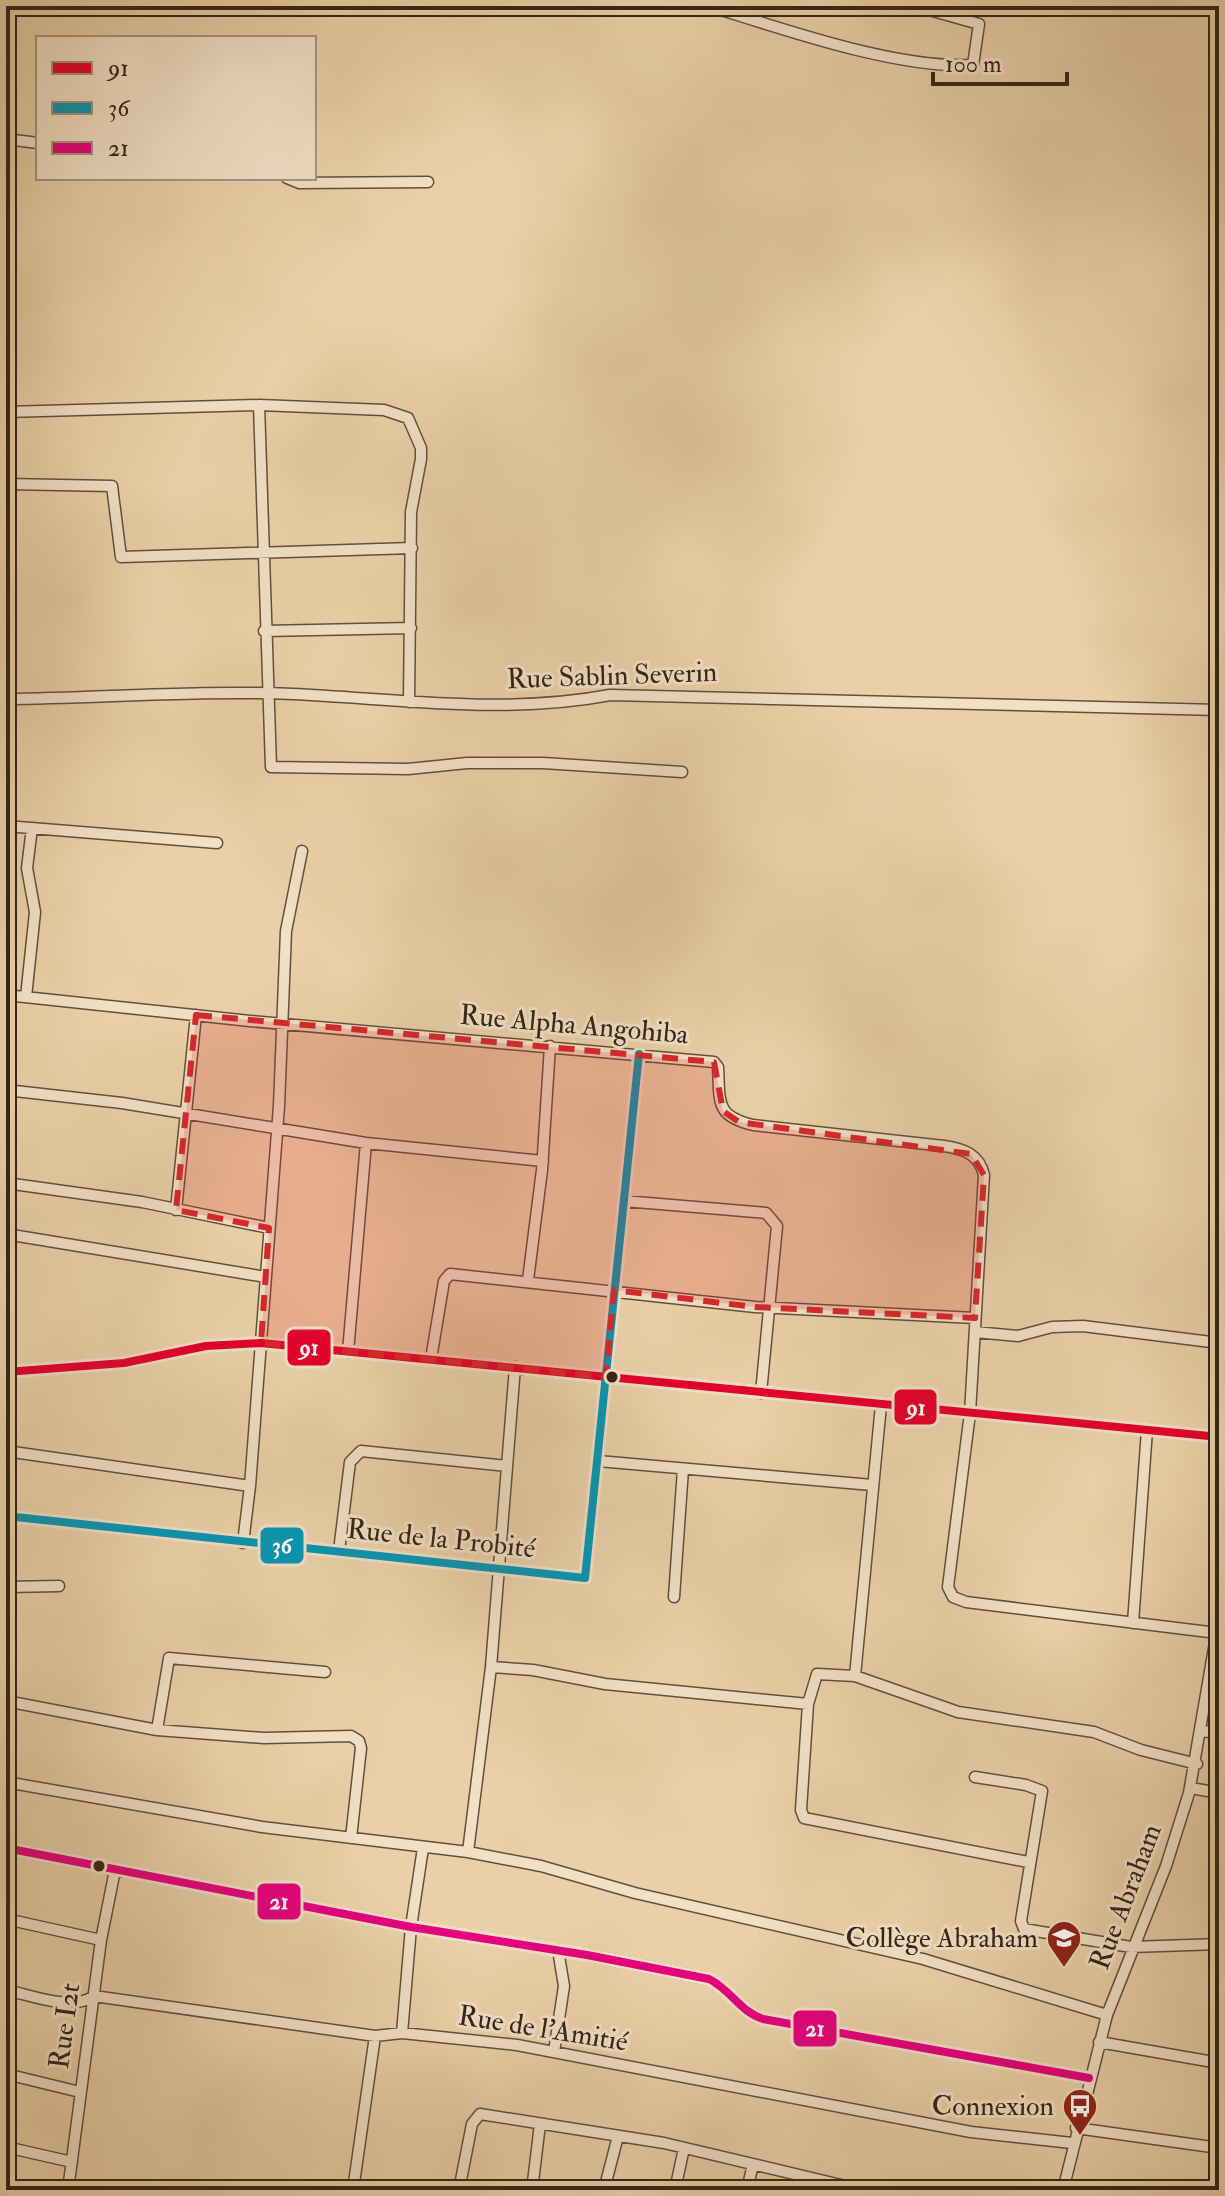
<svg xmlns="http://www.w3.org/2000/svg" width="1225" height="2196" font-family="'IM FELL Double Pica',serif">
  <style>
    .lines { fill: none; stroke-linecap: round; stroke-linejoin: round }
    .street-casing { stroke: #624f3c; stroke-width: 13 }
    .street { stroke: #f1e0c6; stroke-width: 10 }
    .bus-1-casing { stroke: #f1e0c6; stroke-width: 14 }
    .bus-2-casing { stroke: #f1e0c6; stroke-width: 14 }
    .bus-3-casing { stroke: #f1e0c6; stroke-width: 14 }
    .bus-1 { stroke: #e4002b; stroke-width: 8 }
    .bus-2 { stroke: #0895b3; stroke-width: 8 }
    .bus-3 { stroke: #e5007d; stroke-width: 8 }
    .marked { fill: #d62828; fill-opacity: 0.2; stroke: #d62828; stroke-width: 6; stroke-dasharray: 16 10; stroke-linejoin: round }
    .bus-dot { fill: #342418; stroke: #f1e0c6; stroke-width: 3 }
    .labels { text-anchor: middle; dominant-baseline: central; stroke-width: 6; stroke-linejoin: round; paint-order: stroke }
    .street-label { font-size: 28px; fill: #342418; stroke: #f1e0c6 }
    .poi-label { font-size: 28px; fill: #342418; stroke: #f1e0c6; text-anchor: end }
    .line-badge { stroke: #f1e0c6; stroke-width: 3 }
    .badge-label { font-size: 22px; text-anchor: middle; font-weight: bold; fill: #fff }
  </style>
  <rect width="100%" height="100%" fill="#ead0a8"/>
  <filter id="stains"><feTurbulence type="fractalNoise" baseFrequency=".0025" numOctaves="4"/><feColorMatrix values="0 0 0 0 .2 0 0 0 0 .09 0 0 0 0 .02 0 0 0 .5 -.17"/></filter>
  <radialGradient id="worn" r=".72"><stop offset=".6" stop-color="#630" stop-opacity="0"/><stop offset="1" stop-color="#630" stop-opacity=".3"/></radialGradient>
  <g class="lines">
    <!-- street casing -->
    <g class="street-casing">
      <path id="street" d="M709,6C783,29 896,69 973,65L979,24L915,6
        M6,139L38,143
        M287,178L299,183L428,182
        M259,405L271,767L408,769L467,763H543L682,772
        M6,412L259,405L384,410L408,418L421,448V459L411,512L409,702
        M6,484L112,486L121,557L412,548
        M264,631L411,628
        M6,699C102,698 198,690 293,694C399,699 505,715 610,695L1219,710
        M6,826L217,843
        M6,995L250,1021L714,1062L718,1067C720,1102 715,1116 753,1125L944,1146C964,1149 979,1154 984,1175L970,1413L948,1587L953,1597L966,1602L1217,1633
        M26,997L35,912L27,868L32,828
        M6,1090L122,1103L366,1143L543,1161
        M6,1183L142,1202L269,1228
        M624,1201L766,1213L777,1226L761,1393
        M176,1210L196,1015
        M6,1234L266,1277
        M528,1280L542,1170L550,1046
        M975,1332L1018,1336L1052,1327L1083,1326L1219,1343
        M348,1352L366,1143
        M431,1359L444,1281L450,1274L755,1307L975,1318
        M6,1372L124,1363L206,1346L261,1343L1219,1437
        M6,1451L250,1486L243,1543
        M598,1461L872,1485
        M250,1486L279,1106L286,931L302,851
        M6,1516L585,1578L639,1054
        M339,1551L350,1462L361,1451L507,1466
        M6,1587L59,1586
        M674,1597L683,1469
        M1133,1623L1147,1430
        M491,1667L533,1670L605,1684L808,1704
        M855,1676L881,1405
        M6,1701L157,1730L264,1738L351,1736L359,1741L361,1748L351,1838
        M157,1730L169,1658L325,1672
        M1202,1731L1219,1733
        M975,1777L1026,1785L1042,1791L1021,1921L1024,1929L1131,1947L1219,1944
        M6,1782L262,1827L468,1852L541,1866L635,1893L923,1959L1107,2015
        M1191,1788L1219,1793
        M6,1848L411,1927L587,1955L709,1979C731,1990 739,2011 763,2019L1089,2078
        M468,1852L491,1667L515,1367
        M1028,1862L804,1818L801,1810L808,1704L817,1674L855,1676L958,1712L1094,1732L1141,1750L1197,1764
        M6,1919L101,1940
        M6,1990C31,1995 71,2012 94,1996L375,2036L402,2033L517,2045L971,2132L1072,2143
        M402,2033L411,1927L423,1848
        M1099,2042L1219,2063
        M554,2052L564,1986L558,1950
        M6,2074L80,2092
        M1076,2128L1219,2148
        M6,2147L72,2162
        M68,2190L101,1940L115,1870
        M353,2190L375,2036
        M459,2190L472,2124L480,2114L664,2143L862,2190
        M532,2190L540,2124
        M604,2190L618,2136
        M675,2190L684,2148
        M747,2190L753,2164
        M1063,2190L1107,2015L1166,1866L1189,1793L1219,1619"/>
    </g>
    <!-- street -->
    <use href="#street" class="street"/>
    <!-- bus-1 casing -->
    <g class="bus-1-casing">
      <path id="bus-1" d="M6,1372L124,1363L206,1346L261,1343L1219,1437"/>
    </g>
    <!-- bus-2 casing -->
    <g class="bus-2-casing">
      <path id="bus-2" d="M6,1516L585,1578L639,1054"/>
    </g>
    <!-- bus-3 casing -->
    <g class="bus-3-casing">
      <path id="bus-3" d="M6,1848L411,1927L587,1955L709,1979C731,1990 739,2011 763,2019L1089,2078"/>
    </g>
    <!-- bus-1 -->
    <use href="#bus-1" class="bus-1"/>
    <!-- bus-2 -->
    <use href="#bus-2" class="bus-2"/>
    <!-- bus-3 -->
    <use href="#bus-3" class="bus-3"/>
  </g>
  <!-- marked area -->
  <path class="marked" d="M196,1015L714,1062L723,1111L739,1122L971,1154L984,1175L975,1318L755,1307L614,1290L606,1377L261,1343L269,1228L176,1210Z"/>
  <!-- icons -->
  <defs>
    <g id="school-pin" transform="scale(1.8)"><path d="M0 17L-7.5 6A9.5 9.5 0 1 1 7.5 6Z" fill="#8f2418" stroke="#f1e0c6"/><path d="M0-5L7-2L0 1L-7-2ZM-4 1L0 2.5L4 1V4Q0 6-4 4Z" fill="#fff"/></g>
    <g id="bus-pin" transform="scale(1.8)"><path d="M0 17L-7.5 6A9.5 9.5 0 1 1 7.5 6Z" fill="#8f2418" stroke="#f1e0c6"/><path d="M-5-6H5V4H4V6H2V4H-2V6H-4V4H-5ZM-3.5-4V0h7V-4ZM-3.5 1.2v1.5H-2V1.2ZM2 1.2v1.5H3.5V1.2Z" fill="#fff"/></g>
  </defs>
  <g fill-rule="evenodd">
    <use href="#school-pin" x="1064" y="1938"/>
    <use href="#bus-pin" x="1080" y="2106"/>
  </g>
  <!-- markers -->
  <g class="bus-dot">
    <circle cx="612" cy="1377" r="7"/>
    <circle cx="99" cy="1866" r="7"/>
  </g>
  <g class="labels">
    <!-- street labels -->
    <g class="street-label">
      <text transform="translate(612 676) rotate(-2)">Rue Sablin Severin</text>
      <text transform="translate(574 1025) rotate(5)">Rue Alpha Angohiba</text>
      <text transform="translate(441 1539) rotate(6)">Rue de la Probité</text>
      <text transform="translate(1126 1897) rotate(-69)">Rue Abraham</text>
      <text transform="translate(65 2026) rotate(-82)">Rue I2t</text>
      <text transform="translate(543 2029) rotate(9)">Rue de l'Amitié</text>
    </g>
    <!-- poi labels -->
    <g class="poi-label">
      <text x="1038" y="1938">Collège Abraham</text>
      <text x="1054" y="2106">Connexion</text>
    </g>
  </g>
  <g class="line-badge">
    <rect x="286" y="1328" width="46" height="39" rx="8" fill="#e4002b"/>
    <rect x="893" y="1388" width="45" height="38" rx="8" fill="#e4002b"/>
    <rect x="259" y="1526" width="46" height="39" rx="8" fill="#0895b3"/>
    <rect x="256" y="1882" width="46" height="39" rx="8" fill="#e5007d"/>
    <rect x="792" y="2009" width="46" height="39" rx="8" fill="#e5007d"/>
  </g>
  <g class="badge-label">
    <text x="309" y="1355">91</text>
    <text x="916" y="1415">91</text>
    <text x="282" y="1553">36</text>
    <text x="279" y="1909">21</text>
    <text x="815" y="2036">21</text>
  </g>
  <!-- margin -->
  <rect width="1225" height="2196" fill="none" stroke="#ead0a8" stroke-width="32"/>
  <rect x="8" y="8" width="1209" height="2180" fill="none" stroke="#342418" stroke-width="4"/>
  <rect x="16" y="16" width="1193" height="2164" fill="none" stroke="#342418" stroke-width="2"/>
  <!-- legend -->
  <rect x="36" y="36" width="280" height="144" fill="#f1e0c6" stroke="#a59580" stroke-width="2"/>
  <rect x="52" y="62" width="40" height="12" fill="#e4002b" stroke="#a59580" stroke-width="2"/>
  <text x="108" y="76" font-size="24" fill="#342418">91</text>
  <rect x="52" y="102" width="40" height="12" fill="#0895b3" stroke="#a59580" stroke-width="2"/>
  <text x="108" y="116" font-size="24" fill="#342418">36</text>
  <rect x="52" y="142" width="40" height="12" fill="#e5007d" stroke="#a59580" stroke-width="2"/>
  <text x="108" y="156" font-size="24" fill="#342418">21</text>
  <!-- scale -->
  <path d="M933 72v12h134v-12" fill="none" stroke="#342418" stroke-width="4"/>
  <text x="945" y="72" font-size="24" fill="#342418" stroke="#f1e0c6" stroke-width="6" paint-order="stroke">100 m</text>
  <rect width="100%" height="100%" filter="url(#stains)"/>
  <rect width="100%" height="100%" fill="url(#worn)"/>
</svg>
